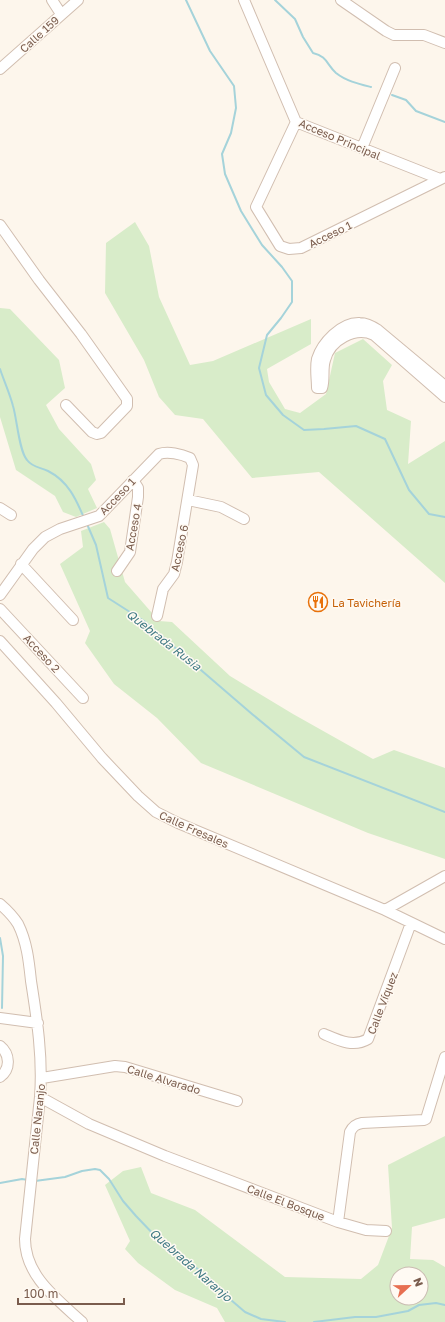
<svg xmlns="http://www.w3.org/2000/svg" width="445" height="1322" font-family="'Golos Text',sans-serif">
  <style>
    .green { fill: #d8ecc9; fill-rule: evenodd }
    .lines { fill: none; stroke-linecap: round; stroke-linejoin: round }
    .stream { stroke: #a5d3da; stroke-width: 2 }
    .minor-casing { stroke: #d1beb0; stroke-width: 12 }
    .minor { stroke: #fff; stroke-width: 10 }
    .labels { text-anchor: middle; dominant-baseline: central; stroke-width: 3; stroke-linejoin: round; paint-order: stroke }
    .street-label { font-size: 11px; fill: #7a5c4d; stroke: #fffaf3 }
    .food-label { font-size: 11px; fill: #c56008; stroke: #fffaf3; text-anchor: start }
    .water-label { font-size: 12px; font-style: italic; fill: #437c86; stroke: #fffaf3 }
  </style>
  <rect width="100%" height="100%" fill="#fdf6ec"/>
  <!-- green -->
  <path class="green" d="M135,222L149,246L159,297L190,365L213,361L311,319V344L267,369L269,382L285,409L300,413L326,394L335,353L363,339L392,365L383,381L387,410L411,421L408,464L445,441V583L319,472L252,478L203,419L175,415L159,397L144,360L105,293L106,243Z
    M0,308L10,309L59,360L65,388L46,405L59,429L91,464L96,480L88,489L97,508L76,517L63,512L55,496L16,470L0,417Z
    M104,522L110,529L125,582L159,621L172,622L230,676L293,714L373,759L394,750L445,768V859L368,833L201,763L157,718L114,684L85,643L90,631L60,564L83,547L81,531Z
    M445,1136V1218L412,1227L410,1259L433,1260L445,1267V1322H225L217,1308L175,1290L138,1263L125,1249L130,1241L105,1185L123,1171L141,1167L151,1193L195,1210L285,1277L361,1279L378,1265L392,1228L388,1165ZM397,1274H421V1298H397Z"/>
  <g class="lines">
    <!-- stream -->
    <path class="stream" d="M186,0L210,51L234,86L236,108L231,133L222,154L225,174L241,211L262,245L282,267L292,281V302L281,318L267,335L259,368L266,395L283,415L304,430L324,429L356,426L385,439L409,490L429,514L445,517
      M275,0L295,19L303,37L313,53C327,56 327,65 336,73C346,81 359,84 371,87
      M392,95L406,100L416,111L445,122
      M0,369C4,381 10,394 13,406C17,419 19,451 27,460C33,468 40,467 48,471C68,481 76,499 84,518
      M87,524L96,545L108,598L144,621L252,714L304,757L445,812
      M0,938L3,956L2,1008
      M35,1181L65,1177L82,1171L95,1169L100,1170L109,1179L123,1201L136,1216L160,1241L181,1259L194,1266L211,1280L224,1294L245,1312L261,1319L285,1322
      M0,1183L22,1179L28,1180
      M314,1322L355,1317H376L408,1311L419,1305L436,1303L445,1305"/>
    <!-- minor casing -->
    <g class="minor-casing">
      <path id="minor" d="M52,0L61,14
        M244,0L296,122L440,179
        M341,0L386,31L394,35H424L445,43
        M0,69L78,0
        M296,122L256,207L280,246L289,249L301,248L445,177
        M362,148L395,68
        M0,225L39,280L81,334L127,399V406L101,433L97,434L92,432L66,405
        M445,386L378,330C372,326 367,323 360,323C341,322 322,343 317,359C315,368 317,379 317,388H322C325,379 322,369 325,360C330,340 355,326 374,335L445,397
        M188,500L221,507L244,519
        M0,508L11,515
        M21,564L73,620
        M117,571L130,552L138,497V488L133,480
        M0,595L33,549L45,537L60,529L99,516L159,454C168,451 181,454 190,458L193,465L177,562L174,574L163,589L157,616
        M0,609L83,698
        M0,641L56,703L102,758L138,796L156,812L178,823L385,910L445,939
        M0,904C7,910 13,916 18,924C27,942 29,962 31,981C37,1019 43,1058 40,1097L25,1239C25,1276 57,1299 82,1322
        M385,910L445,876
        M0,1018L38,1023
        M324,1034C338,1040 353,1048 368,1039L411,923
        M0,1046C10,1054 11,1069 0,1077
        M42,1078L115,1066L125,1067L135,1070L237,1101
        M40,1097L89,1124L165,1156L338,1222L366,1230L386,1231
        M338,1222L350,1132C353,1126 356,1124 362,1123L424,1120L426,1119L445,1057"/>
    </g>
    <!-- minor -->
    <use href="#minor" class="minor"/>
  </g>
  <!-- icons -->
  <defs>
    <g id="restaurant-ring" transform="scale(1)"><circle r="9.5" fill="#fffaf3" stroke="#e8710a" stroke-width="1.5"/><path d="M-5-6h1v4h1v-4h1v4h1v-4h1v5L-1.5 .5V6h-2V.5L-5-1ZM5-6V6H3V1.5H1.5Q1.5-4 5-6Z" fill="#e8710a"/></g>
  </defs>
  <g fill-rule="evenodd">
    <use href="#restaurant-ring" x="318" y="602"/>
  </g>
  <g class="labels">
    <!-- street labels -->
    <g class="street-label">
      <text transform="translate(39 34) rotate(-42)">Calle 159</text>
      <text transform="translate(340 139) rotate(23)">Acceso Principal</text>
      <text transform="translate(330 234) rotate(-26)">Acceso 1</text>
      <text transform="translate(117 496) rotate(-46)">Acceso 1</text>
      <text transform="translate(133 527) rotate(-80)">Acceso 4</text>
      <text transform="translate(179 548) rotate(-78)">Acceso 6</text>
      <text transform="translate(42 653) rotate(47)">Acceso 2</text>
      <text transform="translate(194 829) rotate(24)">Calle Fresales</text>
      <text transform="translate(382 1003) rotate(-69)">Calle Víquez</text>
      <text transform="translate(164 1079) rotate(17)">Calle Alvarado</text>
      <text transform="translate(37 1119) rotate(-84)">Calle Naranjo</text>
      <text transform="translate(286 1202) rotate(21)">Calle El Bosque</text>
    </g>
    <!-- food labels -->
    <g class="food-label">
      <text x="332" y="602">La Tavichería</text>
    </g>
    <!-- water labels -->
    <g class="water-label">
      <text transform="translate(164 640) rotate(38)">Quebrada Rusia</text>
      <text transform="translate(191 1265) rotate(41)">Quebrada Naranjo</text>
    </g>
  </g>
  <!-- north arrow -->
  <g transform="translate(409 1286) rotate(68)"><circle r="19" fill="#fffaf3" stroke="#cabbb1"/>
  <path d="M0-3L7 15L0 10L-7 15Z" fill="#e76f51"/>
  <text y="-6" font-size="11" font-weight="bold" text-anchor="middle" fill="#7a5c4d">N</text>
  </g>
  <!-- scale -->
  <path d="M18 1298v6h106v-6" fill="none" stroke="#7a5c4d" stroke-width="2"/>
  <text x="24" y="1298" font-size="12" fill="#7a5c4d" stroke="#fffaf3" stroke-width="3" paint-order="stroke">100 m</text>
</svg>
